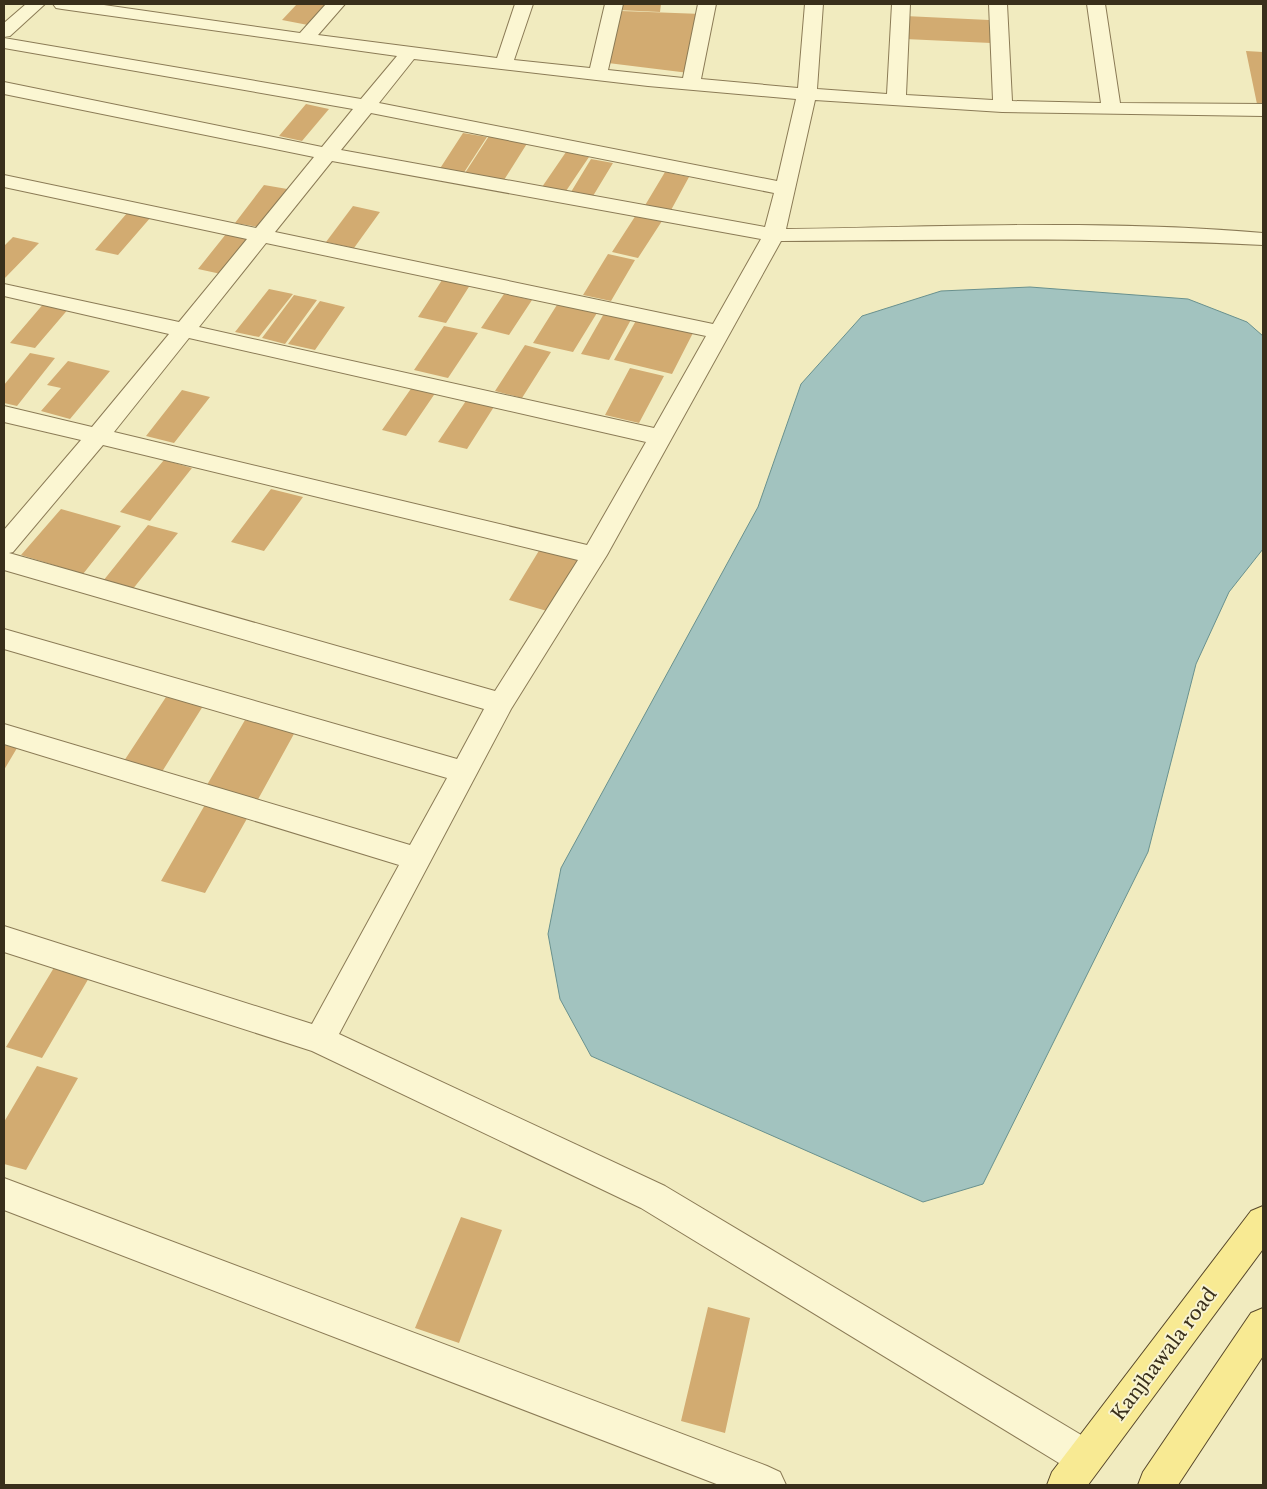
<svg xmlns="http://www.w3.org/2000/svg" width="1267" height="1489" font-family="'Libre Baskerville',serif">
  <style>
    .water { fill: #a2c3bf; stroke: #69918e }
    .building { fill: #d2ab71 }
    .lines { fill: none; stroke-linecap: round; stroke-linejoin: round }
    .minor-casing { stroke: #8b7b56; stroke-width: 2 }
    .major-casing { stroke: #58482b; stroke-width: 2 }
    .minor { fill: #fbf6d2; fill-rule: evenodd }
    .major { fill: #f8ea93; fill-rule: evenodd }
    .labels { text-anchor: middle; dominant-baseline: central; stroke-width: 4; stroke-linejoin: round; paint-order: stroke }
    .near-street-label { font-size: 19px; fill: #392f1b; stroke: #f8f3cf }
  </style>
  <rect width="100%" height="100%" fill="#f1ebbf"/>
  <!-- water -->
  <path class="water" d="M1030,287L1188,299L1247,322L1263,336V549L1229,592L1196,664L1148,852L983,1184L923,1202L591,1056L560,999L548,934L561,868L758,507L801,384L862,316L941,291Z"/>
  <!-- building -->
  <path class="building" d="M297,4H327L308,25L282,20Z
    M619,4H661L660,12L618,10Z
    M621,11L702,14L689,73L608,63Z
    M905,16L989,20L991,43L905,39Z
    M1246,51L1263,52V104H1257Z
    M306,104L329,109L302,141L279,136Z
    M463,133L487,137L463,174L439,170Z
    M489,136L528,142L504,180L465,173Z
    M566,152L589,157L566,191L542,187Z
    M591,159L613,163L593,196L571,192Z
    M665,172L689,177L670,212L644,207Z
    M264,185L293,190L265,228L235,223Z
    M353,206L380,212L354,248L326,242Z
    M128,212L151,217L118,255L95,250Z
    M636,215L662,221L638,258L612,252Z
    M230,229L253,234L221,274L198,269Z
    M13,237L39,243L4,279V246Z
    M608,254L635,260L611,301L583,295Z
    M444,277L472,282L446,323L418,317Z
    M269,289L293,294L259,337L235,332Z
    M504,294L532,300L509,335L481,328Z
    M294,295L317,300L285,344L262,338Z
    M560,300L600,308L573,352L533,343Z
    M320,301L345,307L315,350L288,344Z
    M45,302L70,307L35,348L10,343Z
    M606,310L633,316L609,360L581,354Z
    M638,317L695,329L672,374L614,360Z
    M444,326L478,333L448,378L414,370Z
    M525,345L551,352L522,398L495,391Z
    M30,353L55,358L17,406L4,403V385Z
    M68,361L110,371L70,419L41,411L61,388L47,385Z
    M630,368L664,376L639,423L605,415Z
    M415,383L438,389L406,436L382,430Z
    M182,390L210,397L174,443L146,436Z
    M470,395L497,402L467,449L438,442Z
    M164,460L192,468L150,521L120,512Z
    M271,489L303,497L264,551L231,542Z
    M61,509L121,526L83,574L21,555Z
    M148,525L178,533L132,590L103,581Z
    M543,544L581,555L547,611L509,600Z
    M166,697L203,706L160,775L122,764Z
    M245,720L295,732L256,803L204,790Z
    M4,745L17,748L4,770Z
    M206,803L249,815L205,893L161,881Z
    M58,961L93,971L42,1058L6,1047Z
    M37,1066L78,1078L26,1170L4,1164V1122Z
    M461,1217L502,1230L459,1343L415,1328Z
    M708,1307L750,1318L725,1433L681,1421Z"/>
  <g class="lines">
    <!-- minor casing -->
    <g class="minor-casing">
      <path id="minor" d="M26,4H45L10,36L4,37V23Z
        M53,4H97L300,33L326,4H345L318,35L497,58L515,4H533L514,60L590,68L605,4H623L608,70L683,78L698,4H716L701,79L798,88L805,4H823L817,89L887,94L892,4H910L906,95L993,100L989,4H1007L1012,101L1101,103L1087,4H1105L1120,103L1263,104V116L1002,112L815,100L786,229C945,227 1105,219 1263,233V245C1102,237 942,240 781,241L607,555L511,709L339,1034L665,1186L1098,1445L1103,1458L1098,1471L1085,1476L1072,1471L641,1208L312,1051L4,952V926L312,1024L399,865L4,744V724L410,845L447,778L4,649V629L457,759L484,709L4,570V530L81,440L4,422V406L92,427L169,334L4,296V284L179,322L247,239L4,187V175L256,228L314,157L4,94V82L322,147L353,109L4,48V38L361,99L397,56L62,9L56,8ZM414,59L648,86L796,99L777,181L379,103ZM371,113L774,193L765,227L341,150ZM332,161L761,239L713,324L275,232ZM266,243L706,336L654,428L199,327ZM189,338L646,442L587,545L114,432ZM103,445L578,560L495,691L9,553L13,552Z
        M4,1178L767,1466L780,1472L786,1485H719L4,1210Z"/>
    </g>
    <!-- major casing -->
    <g class="major-casing">
      <path id="major" d="M1263,1206V1249L1088,1485H1047L1052,1472L1251,1211Z
        M1263,1308V1356L1178,1485H1138L1143,1472L1251,1313Z"/>
    </g>
    <!-- minor -->
    <use href="#minor" class="minor"/>
    <!-- major -->
    <use href="#major" class="major"/>
  </g>
  <g class="labels">
    <!-- near-street labels -->
    <g class="near-street-label">
      <text transform="translate(1164 1354) rotate(-53)">Kanjhawala road</text>
    </g>
  </g>
  <!-- border -->
  <rect width="1267" height="1489" fill="none" stroke="#392f1b" stroke-width="10"/>
</svg>
